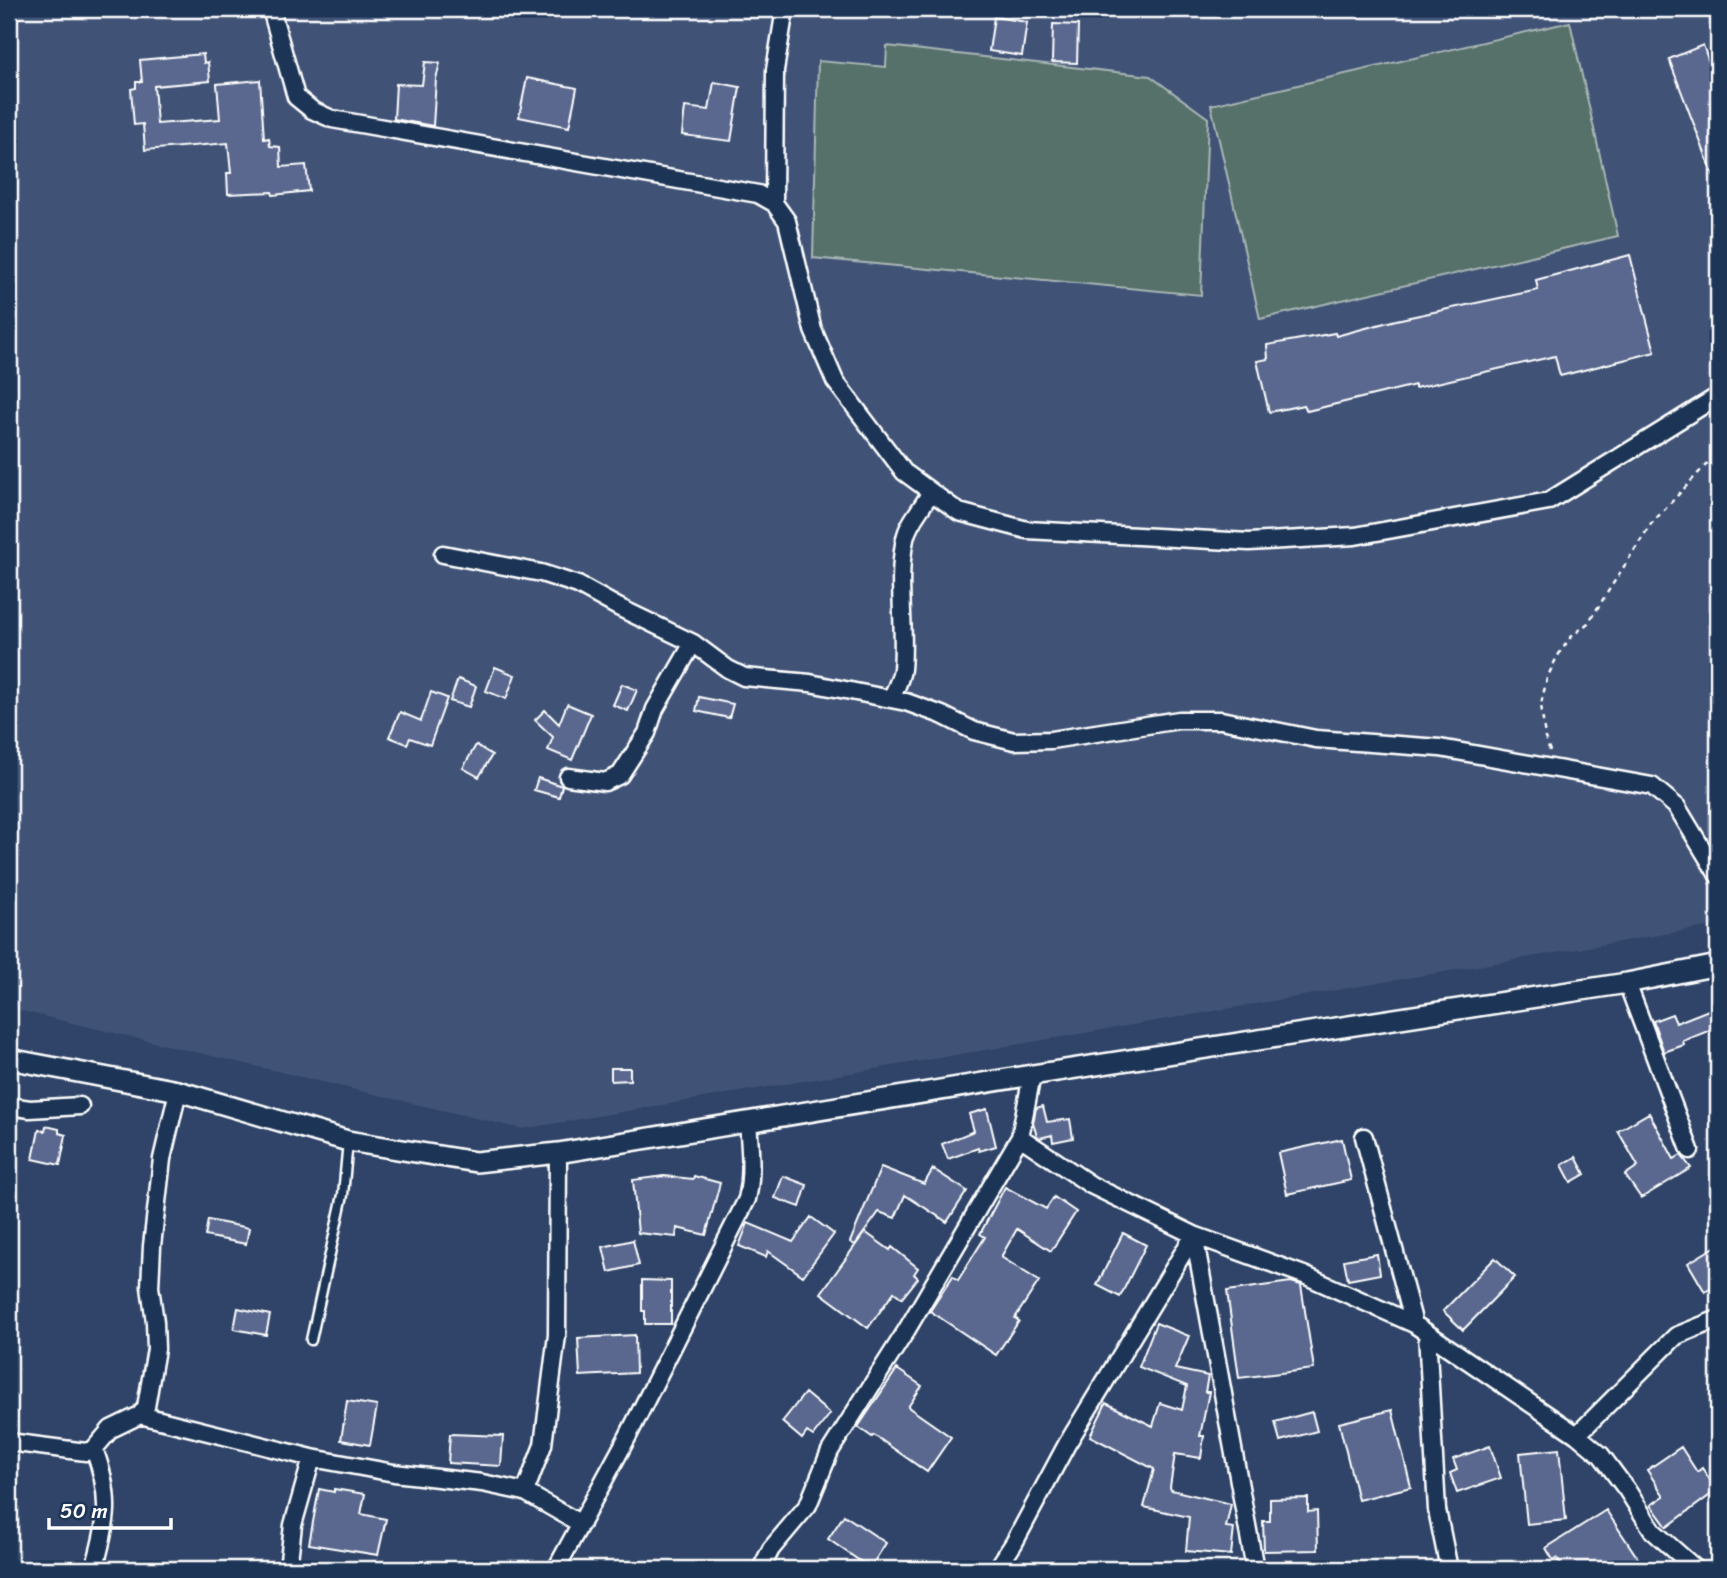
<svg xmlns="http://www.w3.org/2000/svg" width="1727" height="1578" font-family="Sriracha,sans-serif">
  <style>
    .built { fill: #405377 }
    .green { fill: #566f6b; stroke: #aab7b5; stroke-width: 2 }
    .building { fill: #5a688f; stroke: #fff; stroke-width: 2 }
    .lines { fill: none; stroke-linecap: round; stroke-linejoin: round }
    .service-casing { stroke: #fff; stroke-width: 13 }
    .minor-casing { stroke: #fff; stroke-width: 21 }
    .tertiary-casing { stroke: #fff; stroke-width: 24 }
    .path { stroke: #fff; stroke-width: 2.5; stroke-dasharray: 5 5; stroke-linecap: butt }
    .service { stroke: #1d3557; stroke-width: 8 }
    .minor { stroke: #1d3557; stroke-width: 16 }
    .tertiary { stroke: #1d3557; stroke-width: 19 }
  </style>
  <rect width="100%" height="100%" fill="#2f4468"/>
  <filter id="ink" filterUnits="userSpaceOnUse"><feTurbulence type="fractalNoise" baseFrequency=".0143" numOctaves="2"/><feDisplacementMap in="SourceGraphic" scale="14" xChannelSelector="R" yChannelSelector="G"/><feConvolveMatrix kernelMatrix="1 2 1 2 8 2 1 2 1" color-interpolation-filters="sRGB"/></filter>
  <g filter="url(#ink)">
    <!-- built -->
    <path class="built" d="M9,9H1718V925L522,1129L9,1008Z"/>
    <!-- green -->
    <path class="green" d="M1570,22L1618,236L1260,319L1211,105Z
      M887,46L1150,76L1208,118L1201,295L813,258L818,61L886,67Z"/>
    <!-- building -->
    <path class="building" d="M994,17L1027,22L1022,56L989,51Z
      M1053,24L1078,25L1077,63L1052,62Z
      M1703,45L1718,89L1717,185L1669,59Z
      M203,54L204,63L208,62L210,81L154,86L157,124L220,119L217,84L260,80L264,139L269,138L270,146L280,147L281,167L306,165L309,191L273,195L272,192L228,194L227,173H231L228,143L145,150L143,124L134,125L131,89L136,88V82H142L140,60Z
      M425,62L440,63L436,79L433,126L394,119L396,84L422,85Z
      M527,78L577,88L569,127L519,117Z
      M714,82L740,87L731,141L682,135L685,107L709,110Z
      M1630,255L1655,352L1560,376L1555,356L1415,388V385L1307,411L1304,405L1269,412L1257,361L1268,359L1267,345L1335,333L1336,336L1396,320L1538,290L1536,280Z
      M495,667L515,675L506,699L486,691Z
      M458,679L476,686L469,707L450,701Z
      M622,684L637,690L628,711L613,705Z
      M431,692L447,698L430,745L410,738L407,744L389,737L400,712L421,721Z
      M699,697L733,704L729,718L696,711Z
      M567,704L591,714L572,760L548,750L553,737L535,720L545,710L559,724Z
      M476,745L492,755L479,777L463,768Z
      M538,778L562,786L559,797L534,790Z
      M1711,1009L1718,1027L1683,1041L1684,1045L1664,1052L1653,1021L1672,1014L1676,1023Z
      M611,1068H630V1080L611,1081Z
      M1043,1106L1047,1122L1070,1119L1073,1138L1053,1142L1052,1135L1040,1138L1037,1136L1033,1123L1036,1108Z
      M987,1109L996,1146L979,1151L978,1148L948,1159L942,1144L974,1131L969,1114Z
      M1649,1113L1674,1159L1681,1155L1691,1168L1641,1198L1625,1175L1638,1166L1618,1131Z
      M46,1126L59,1129V1133L66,1135L60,1165L33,1159L39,1130L45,1131Z
      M1342,1139L1351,1180L1287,1194L1278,1153Z
      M1576,1157L1585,1174L1571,1182L1562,1165Z
      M881,1167L924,1184L933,1169L967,1191L947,1222L905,1195L895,1218L879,1212L855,1245L850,1242Z
      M664,1176L693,1179L694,1176L720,1183L706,1235L677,1228L676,1237L638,1233L633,1180Z
      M783,1176L807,1185L800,1207L775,1198Z
      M1005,1187L1046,1209L1054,1197L1076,1212L1051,1251L1017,1229L1001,1257L1039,1281L1015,1318L1019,1321L996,1355L930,1311L953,1276L958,1280L985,1237L980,1234Z
      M811,1217L834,1234L803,1276L768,1251L766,1257L739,1246L748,1223L793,1242Z
      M208,1220L249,1228L246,1244L205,1236Z
      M865,1232L890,1250L892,1247L918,1268L914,1274L918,1278L902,1298L894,1292L868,1328L821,1293Z
      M1123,1233L1146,1245L1120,1297L1097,1285Z
      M633,1240L639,1265L609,1272L603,1247Z
      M1718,1245V1284L1705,1292L1688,1263Z
      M1377,1254L1380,1274L1348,1280L1344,1260Z
      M1495,1258L1515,1277L1463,1330L1443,1311Z
      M642,1280L671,1281V1324H645V1311H642Z
      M1291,1282L1301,1285L1314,1369L1239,1378L1227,1291Z
      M238,1308L270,1315L266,1335L234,1329Z
      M1156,1323L1189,1336L1175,1369L1208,1376L1205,1392H1209L1200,1436H1204L1201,1458L1175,1454L1170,1487L1171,1490L1231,1504L1226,1527L1234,1528L1231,1555L1186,1551L1189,1517L1144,1507L1154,1469L1090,1436L1106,1403L1153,1426L1160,1403L1182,1410L1187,1386L1139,1367Z
      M635,1335L636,1373L580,1376L578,1338Z
      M897,1369L922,1386L908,1407L951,1437L927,1472L874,1435L872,1437L858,1427Z
      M805,1393L830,1414L813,1436L807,1432L802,1439L782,1422Z
      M347,1401L377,1406L370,1445L341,1440Z
      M1392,1410L1411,1487L1358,1500L1339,1423Z
      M1312,1412L1317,1431L1280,1441L1275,1422Z
      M450,1434L503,1436L501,1466L448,1463Z
      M1490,1446L1501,1478L1457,1493L1450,1473L1457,1470L1453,1459Z
      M1681,1447L1697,1472L1702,1468L1717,1490L1667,1527L1651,1505L1664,1496L1647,1470Z
      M1559,1449L1566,1520L1527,1524L1520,1453Z
      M319,1489L334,1492V1489L365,1494L361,1514L386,1519L378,1555L309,1544Z
      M1308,1498V1512L1317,1511L1318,1550L1264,1551L1263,1521H1270V1499Z
      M1606,1510L1645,1569H1564L1557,1558L1553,1560L1546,1548Z
      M844,1515L886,1543L870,1568L828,1539Z"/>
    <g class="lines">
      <!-- service casing -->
      <g class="service-casing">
        <path id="service" d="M311,1340L343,1195L348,1141"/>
      </g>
      <!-- minor casing -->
      <g class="minor-casing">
        <path id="minor" d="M271,9L296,97L312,110L332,119L758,194L774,203L787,221L813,330L835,381L904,472L959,512L1027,530L1249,542L1355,536L1549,501L1718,396
          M774,203L775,70L785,9
          M443,554L541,573L578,585L618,607L693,643L728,669L744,677L810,683L906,702L942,715L974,731L1014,741L1051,740L1179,720H1221L1316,739L1440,748L1652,786L1677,807L1718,875
          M891,699C895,690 901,679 902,669C906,626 896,582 905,539C908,522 922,509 930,493
          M568,777L605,782L620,775L647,733L655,709L693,643
          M1627,983L1690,1150
          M9,1106L30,1109L80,1106
          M1020,1137L1091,1185L1194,1235L1304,1275L1414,1324L1577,1435L1601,1455L1627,1490L1653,1531L1696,1569
          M1364,1137L1414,1324
          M1194,1235L1255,1569
          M1427,1333L1437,1510L1449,1569
          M140,1415L312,1458L394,1473L482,1483L525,1492L581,1524
          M1577,1435L1676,1336L1718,1319
          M9,1442L86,1452L94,1449L111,1429L140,1415L146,1407L156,1349L155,1322L150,1287L152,1246L162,1159L178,1091
          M94,1449C112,1497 108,1521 94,1569
          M525,1492L543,1445L557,1335L558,1153
          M288,1569L293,1525L312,1458
          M556,1569L628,1436L747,1199C753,1173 750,1149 748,1122
          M761,1569L771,1549L808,1505L830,1451L906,1331L1020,1137L1032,1075
          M997,1569L1014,1543L1067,1444L1194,1235"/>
      </g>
      <!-- tertiary casing -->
      <g class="tertiary-casing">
        <path id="tertiary" d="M9,1059L178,1091L348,1141L476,1162L558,1153L1032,1075L1627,983L1718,965"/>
      </g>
      <!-- path -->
      <path class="path" d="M1550,751L1545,738L1541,704L1547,678L1557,657L1570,638L1588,623L1651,524L1718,452"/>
      <!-- service -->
      <use href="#service" class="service"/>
      <!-- minor -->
      <use href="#minor" class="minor"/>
      <!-- tertiary -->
      <use href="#tertiary" class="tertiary"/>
    </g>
  </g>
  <!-- margin -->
  <rect width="1727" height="1578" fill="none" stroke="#1d3557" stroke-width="35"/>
  <rect x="18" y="18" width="1692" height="1543" fill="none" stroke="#fff" stroke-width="2.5" filter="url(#ink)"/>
  <!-- scale -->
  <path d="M49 1518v10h122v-10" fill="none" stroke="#ffffff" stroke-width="3.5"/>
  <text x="60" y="1518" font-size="21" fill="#ffffff" stroke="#1d3557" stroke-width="5" paint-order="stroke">50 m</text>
</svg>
